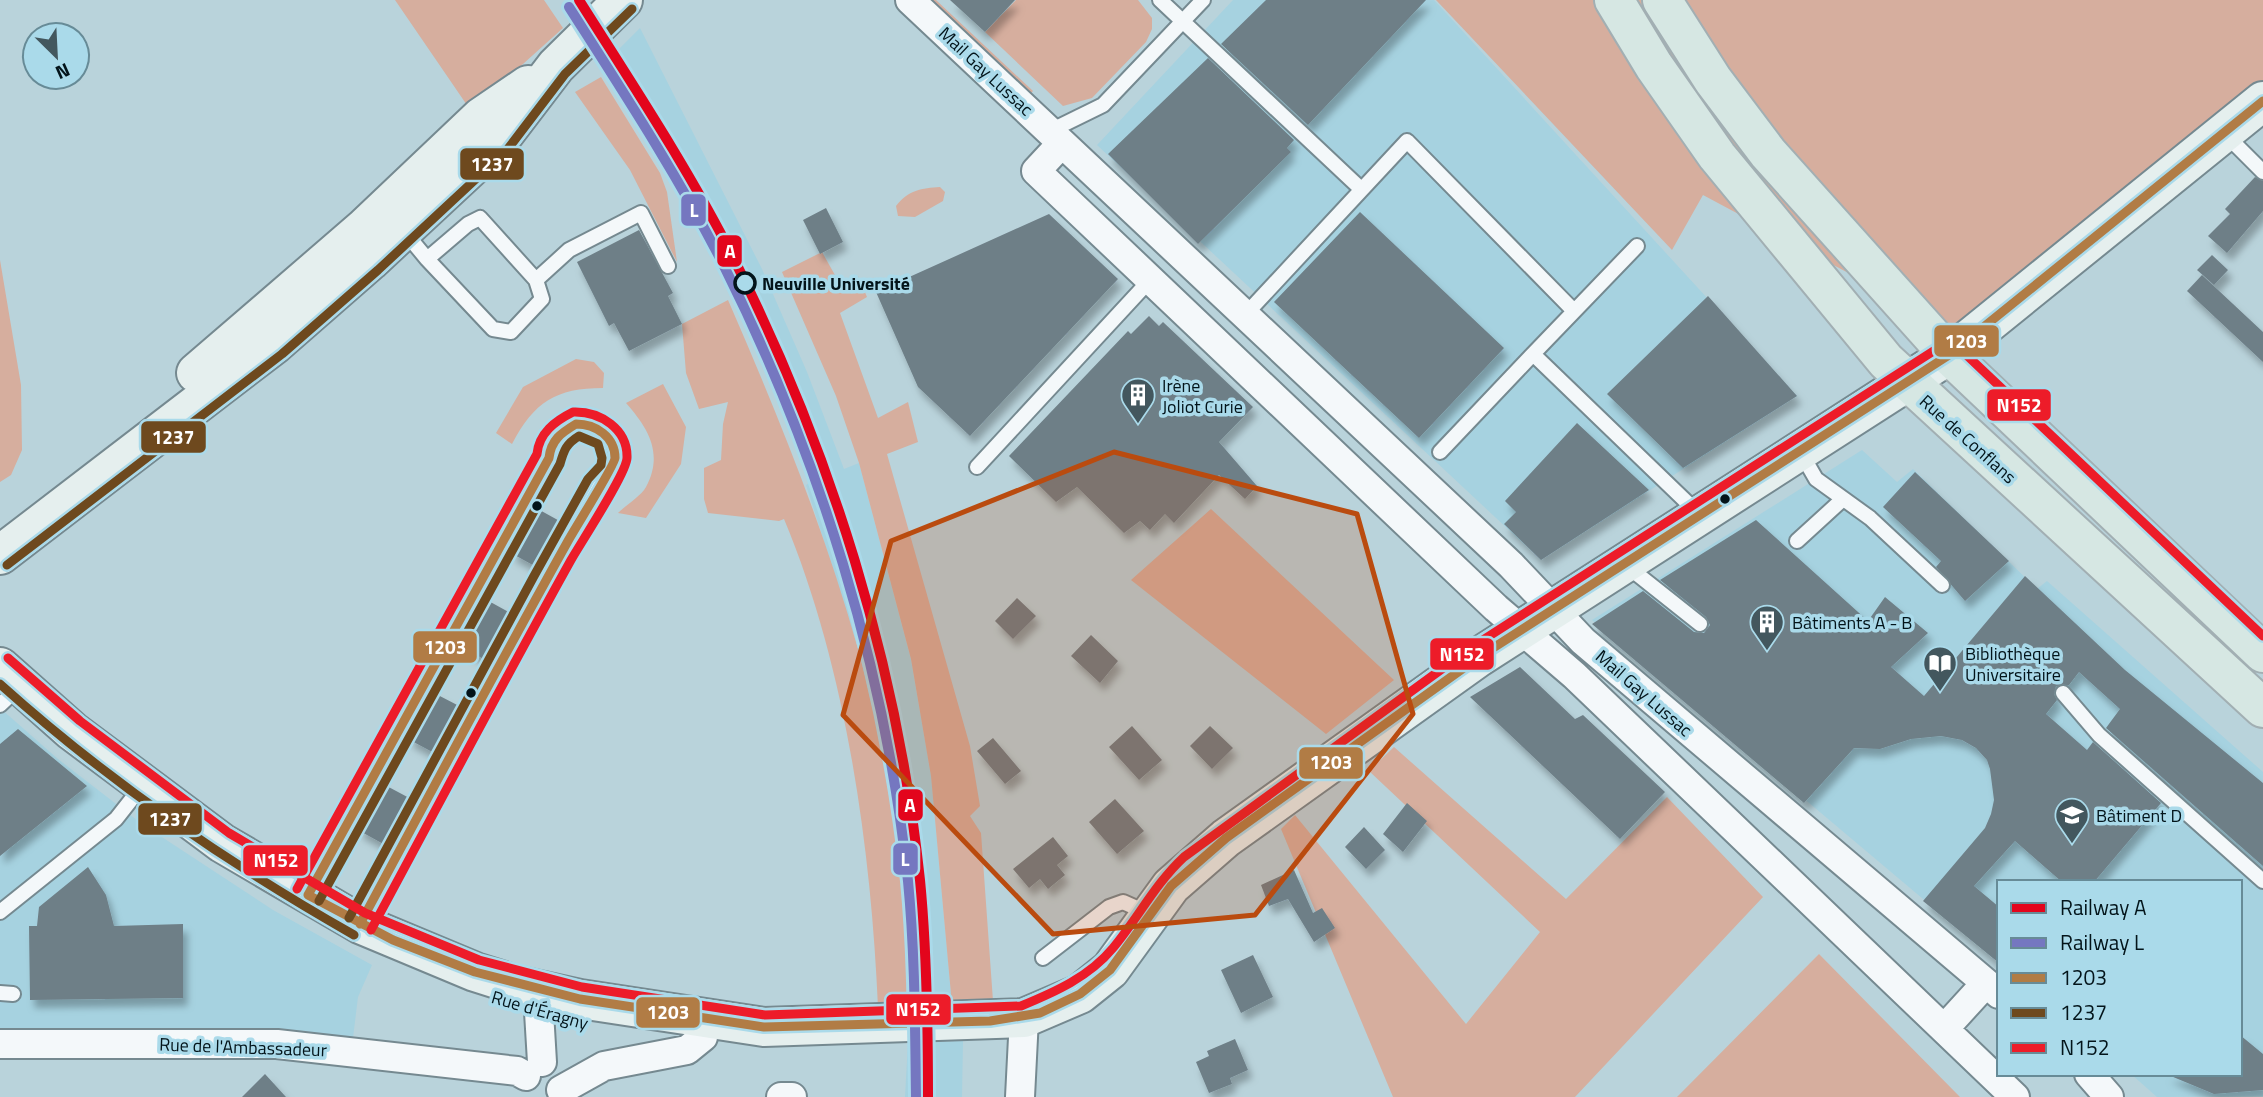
<svg xmlns="http://www.w3.org/2000/svg" width="2263" height="1097" font-family="'Titillium Web',sans-serif">
  <style>
    .built { fill: #a6d2e0 }
    .green { fill: #d6ae9e }
    .building { fill: #6e7f87; filter: url(#shadow) }
    .lines { fill: none; stroke-linecap: round; stroke-linejoin: round }
    .lane-casing { stroke: #758990; stroke-width: 18 }
    .street-casing { stroke: #758990; stroke-width: 32 }
    .secondary-casing { stroke: #758990; stroke-width: 42 }
    .primary-casing { stroke: #a2afb3; stroke-width: 42 }
    .lane { stroke: #f4f8fa; stroke-width: 14 }
    .street { stroke: #f4f8fa; stroke-width: 28 }
    .secondary { stroke: #e5efee; stroke-width: 38 }
    .primary { stroke: #d6e7e3; stroke-width: 38 }
    .bus-1-casing { stroke: #aadaea; stroke-width: 14 }
    .bus-2-casing { stroke: #aadaea; stroke-width: 14 }
    .bus-3-casing { stroke: #aadaea; stroke-width: 14 }
    .bus-1 { stroke: #b17c45; stroke-width: 9 }
    .bus-2 { stroke: #6e491e; stroke-width: 9 }
    .bus-3 { stroke: #ed1c29; stroke-width: 9 }
    .rail-1-casing { stroke: #aadaea; stroke-width: 16 }
    .rail-2-casing { stroke: #aadaea; stroke-width: 16 }
    .rail-1 { stroke: #e3051c; stroke-width: 10 }
    .rail-2 { stroke: #7577c0; stroke-width: 10 }
    .marked { fill: #ba4b0f; fill-opacity: 0.2; stroke: #ba4b0f; stroke-width: 5; stroke-linejoin: round }
    .stop-dot { fill: #aadaea; stroke: #03141a; stroke-width: 3.5 }
    .bus-dot { fill: #03141a; stroke: #aadaea; stroke-width: 2.5 }
    .labels { text-anchor: middle; dominant-baseline: central; stroke-width: 7; stroke-linejoin: round; paint-order: stroke }
    .street-label { font-size: 18px; fill: #03141a; stroke: #aadaea }
    .stop-label { font-size: 18px; font-weight: bold; fill: #03141a; stroke: #aadaea; text-anchor: start }
    .poi-label { font-size: 18px; fill: #03141a; stroke: #aadaea; text-anchor: start }
    .line-badge { stroke: #aadaea; stroke-width: 2.5 }
    .badge-label { font-size: 19px; text-anchor: middle; font-weight: bold; fill: #fff }
  </style>
  <defs>
    <filter id="shadow"><feDropShadow dx="4.5" dy="8" stdDeviation="3.5" flood-color="#0004"/></filter>
  </defs>
  <rect width="100%" height="100%" fill="#b9d3db"/>
  <!-- built -->
  <path class="built" d="M1233,0H1434L1797,396L1541,560L1097,145Z
    M640,28L762,269L807,372L844,469L859,463L911,660L931,776L952,1005L917,1006L895,833L877,733L859,651L806,485L819,477L769,350L725,257L673,162L609,59Z
    M1862,450L1897,482L1913,469L2037,589L2047,581L2263,772V1096L2157,1097L2131,1074H2240V882H1999V963L1592,620Z
    M0,708L58,759L142,824L273,910L372,965L358,997L352,1046H0Z
    M963,1041L962,1097H905L908,1042Z"/>
  <!-- green -->
  <path class="green" d="M395,0H544L563,28L471,111Z
    M921,0H936L1033,91L1027,97Z
    M1016,0H1138L1152,18V29L1146,42L1092,98L1063,106L985,32Z
    M1436,0H2263V126L1977,342L1703,195L1672,250Z
    M601,77L660,173L667,192L677,262L630,170L575,92Z
    M940,187L945,192L943,201L915,217L898,216L896,206C908,190 922,188 940,187Z
    M822,252L840,284L858,276L867,297L840,313L878,418L908,402L918,442L887,454L970,746L980,806L970,816L981,833L993,1001L952,1005L931,776L911,659L859,463L836,396L782,272Z
    M0,260L21,385L22,450L11,475L0,482Z
    M728,300C778,415 824,528 858,649C890,765 902,887 917,1006L878,1007C871,847 846,667 784,519L779,521L708,513L704,499V468L721,460L723,424L728,402L699,409L686,373L682,324Z
    M576,359L594,362L604,373L603,388C556,388 534,402 512,444L496,433L523,387Z
    M663,384L686,427L681,464L646,518L618,513C626,505 641,496 646,487C664,453 648,428 626,403Z
    M1211,509L1394,680L1326,734L1131,580Z
    M1394,747L1566,899L1667,797L1763,897L1575,1097H1393L1281,829L1295,815L1466,1024L1540,932L1369,771Z
    M1819,954L1960,1097H1677Z"/>
  <!-- building -->
  <path class="building" d="M950,0H1015L985,32Z
    M1266,0H1426L1308,125L1221,44Z
    M1208,58L1294,140L1287,148L1291,152L1198,244L1108,154Z
    M2255,177L2263,181V211L2227,253L2208,236L2230,214L2225,209Z
    M826,208L843,242L820,254L803,220Z
    M1360,212L1504,348L1419,438L1274,302Z
    M1049,214L1118,279L970,436L918,387L876,292Z
    M639,230L673,293L668,296L682,324L629,351L614,323L609,326L577,262Z
    M2212,255L2228,270L2214,285L2197,270Z
    M2202,275L2263,332V362L2187,291Z
    M1708,296L1797,396L1683,468L1607,394Z
    M1149,316L1159,326L1163,322L1253,407L1219,442L1257,486L1245,499L1219,475L1174,523L1165,514L1150,530L1140,521L1124,533L1077,487L1056,502L1009,456L1128,331L1131,334Z
    M1577,423L1649,490L1541,560L1504,524L1516,512L1505,501Z
    M1915,472L2009,561L1965,601L1936,567L1941,561L1883,507Z
    M536,508L565,524L540,569L511,553Z
    M1756,520L1868,621L1885,597L1928,633L1891,667L1924,696L2025,576L2125,670L2263,783V866L2106,728L2120,709L2079,672L2069,685L2056,686L2054,694L2057,700L2046,714L2087,750L2093,742L2161,803L2094,882H2062L2015,841L1974,886L1999,907V963L1923,901L1985,828L1991,814L1994,800L1990,769L1987,760L1976,748L1962,740L1941,736L1911,739L1880,749L1854,748L1804,803L1592,624L1643,591L1694,632L1704,633L1710,625L1706,617L1660,580Z
    M1017,598L1036,616L1013,639L995,621Z
    M485,599L514,615L489,662L460,646Z
    M1091,635L1118,661L1100,683L1071,656Z
    M1520,667L1575,719L1583,715L1665,792L1620,839L1470,697Z
    M434,693L463,708L438,755L408,739Z
    M1132,726L1162,760L1139,780L1109,747Z
    M1210,726L1233,748L1212,769L1190,746Z
    M18,729L87,786L0,856V744Z
    M993,738L1021,771L1005,784L977,751Z
    M383,784L413,800L387,846L358,830Z
    M1115,799L1144,831L1117,854L1089,822Z
    M1407,803L1427,821L1403,852L1383,834Z
    M1364,827L1385,850L1366,869L1345,847Z
    M1053,837L1068,856L1057,865L1065,875L1048,889L1040,879L1029,888L1013,869Z
    M88,867L106,895L114,926L183,924V998L30,1000L29,926H37L39,907Z
    M1294,870L1313,913L1322,908L1335,928L1314,942L1288,899L1269,906L1261,885Z
    M1253,955L1273,997L1241,1013L1221,970Z
    M2240,1035L2263,1054V1090L2214,1094L2166,1074H2240Z
    M1235,1039L1248,1070L1230,1078L1232,1084L1209,1093L1196,1062L1209,1056L1207,1051Z
    M265,1074L286,1097H242Z"/>
  <g class="lines">
    <!-- lane casing -->
    <g class="lane-casing">
      <path id="lane" d="M1160,0L1361,189
        M1050,131L1103,105L1203,0
        M2225,134L2263,172
        M480,218L536,280L542,299L511,332L493,329L427,259L468,224Z
        M403,230L427,259
        M536,280L569,250L641,213L668,266
        M1245,315L1407,141L1574,311
        M1533,354L1637,246
        M1440,452L1533,354L1699,514
        M1801,453L1816,479L1870,518L1942,585
        M977,467L1150,280
        M1797,541L1843,499
        M1627,566L1700,624
        M2063,693L2099,735L2263,881
        M0,705L19,687
        M309,894L549,458C551,443 557,431 572,426C595,418 620,440 615,464C612,475 602,480 597,490C580,519 564,548 548,578C484,692 423,808 361,923
        M0,912L116,819L142,786
        M1043,958L1109,907L1123,902L1150,914
        M0,993L13,994"/>
    </g>
    <!-- street casing -->
    <g class="street-casing">
      <path id="street" d="M910,0L1062,143
        M1999,994L1583,641L1511,565L1062,143L1036,171L1496,608L1574,675L2015,1097
        M1944,1029L1986,983
        M0,1044H277L517,1071L526,1076
        M542,1062L539,1012L550,1006L579,1011
        M2089,1074L2109,1097
        M561,1090L604,1066L687,1050L703,1037
        M781,1097H792
        M1020,1097L1024,1018"/>
    </g>
    <!-- secondary casing -->
    <g class="secondary-casing">
      <path id="secondary" d="M196,373L363,229L481,117L528,85
        M0,555L275,344L370,261L498,142L556,66L623,0
        M0,667L72,731L222,843L360,924L475,972L516,985L580,999L764,1027L1024,1018L1080,994L1110,970L1171,886L1226,838L1479,657L1949,355L2263,101"/>
    </g>
    <!-- primary casing -->
    <g class="primary-casing">
      <path id="primary" d="M1614,0L1654,66L1717,156L1886,361L2263,708
        M1662,0L1713,80L1768,153L1949,355L2263,653"/>
    </g>
    <!-- lane -->
    <use href="#lane" class="lane"/>
    <!-- street -->
    <use href="#street" class="street"/>
    <!-- secondary -->
    <use href="#secondary" class="secondary"/>
    <!-- primary -->
    <use href="#primary" class="primary"/>
    <!-- bus-1 casing -->
    <g class="bus-1-casing">
      <path id="bus-1" d="M308,895L393,940L475,972L580,999L764,1027L990,1021L1040,1013L1080,994L1110,970L1171,886L1226,838L1479,657L1949,355L2263,101
        M308,895L549,458C551,440 561,433 576,424C596,424 615,437 615,458C615,465 575,528 568,541C497,668 429,796 360,924"/>
    </g>
    <!-- bus-2 casing -->
    <g class="bus-2-casing">
      <path id="bus-2" d="M7,565L282,354L378,270L507,150L565,74L632,9
        M0,684C108,781 227,863 354,935
        M319,901L560,464C564,450 566,444 579,436L598,444L602,458L601,465L588,479L534,576L349,918"/>
    </g>
    <!-- bus-3 casing -->
    <g class="bus-3-casing">
      <path id="bus-3" d="M8,658L80,721L229,833L365,913L479,960L582,987L765,1015L1021,1006C1055,992 1089,977 1113,948C1138,918 1155,884 1184,857L1472,647L1946,343L1957,346L2263,636
        M297,889L537,454C539,433 555,421 573,412C600,411 628,429 627,458C627,472 582,541 571,560C503,682 438,806 371,930"/>
    </g>
    <!-- bus-1 -->
    <use href="#bus-1" class="bus-1"/>
    <!-- bus-2 -->
    <use href="#bus-2" class="bus-2"/>
    <!-- bus-3 -->
    <use href="#bus-3" class="bus-3"/>
    <!-- rail-1 casing -->
    <g class="rail-1-casing">
      <path id="rail-1" d="M579,0C632,84 688,168 733,257C831,452 897,663 920,880C927,952 928,1024 928,1097"/>
    </g>
    <!-- rail-2 casing -->
    <g class="rail-2-casing">
      <path id="rail-2" d="M569,7C622,90 677,174 722,262C819,455 885,666 908,881C915,953 915,1025 916,1097"/>
    </g>
    <!-- rail-1 -->
    <use href="#rail-1" class="rail-1"/>
    <!-- rail-2 -->
    <use href="#rail-2" class="rail-2"/>
  </g>
  <!-- marked area -->
  <path class="marked" d="M1114,452L1357,514L1413,714L1255,915L1053,934L843,715L891,541Z"/>
  <!-- icons -->
  <defs>
    <g id="building-pin" transform="scale(1.75)"><path d="M0 17L-7.5 6A9.5 9.5 0 1 1 7.5 6Z" fill="#43575e" stroke="#aadaea"/><path d="M-4-6H4V6H1V3H-1V6H-4ZM-2.5-4.3h1.7v1.8h-1.7ZM.8-4.3h1.7v1.8H.8ZM-2.5-1h1.7V.8h-1.7ZM.8-1h1.7V.8H.8Z" fill="#fff"/></g>
    <g id="library-pin" transform="scale(1.75)"><path d="M0 17L-7.5 6A9.5 9.5 0 1 1 7.5 6Z" fill="#43575e" stroke="#aadaea"/><path d="M-6-4Q-3-5.5-.7-3.5V5Q-3 3-6 4ZM6-4Q3-5.5 .7-3.5V5Q3 3 6 4Z" fill="#fff"/></g>
    <g id="university-pin" transform="scale(1.75)"><path d="M0 17L-7.5 6A9.5 9.5 0 1 1 7.5 6Z" fill="#43575e" stroke="#aadaea"/><path d="M0-5L7-2L0 1L-7-2ZM-4 1L0 2.5L4 1V4Q0 6-4 4Z" fill="#fff"/></g>
  </defs>
  <g fill-rule="evenodd">
    <use href="#building-pin" x="1138" y="395"/>
    <use href="#building-pin" x="1767" y="622"/>
    <use href="#library-pin" x="1940" y="663"/>
    <use href="#university-pin" x="2072" y="815"/>
  </g>
  <!-- markers -->
  <circle class="stop-dot" cx="745" cy="283" r="10"/>
  <g class="bus-dot">
    <circle cx="1725" cy="499" r="6"/>
    <circle cx="537" cy="506" r="6"/>
    <circle cx="471" cy="693" r="6"/>
  </g>
  <g class="labels">
    <!-- street labels -->
    <g class="street-label">
      <text transform="translate(986 71) rotate(43)">Mail Gay Lussac</text>
      <text transform="translate(1968 439) rotate(42)">Rue de Conflans</text>
      <text transform="translate(1644 693) rotate(41)">Mail Gay Lussac</text>
      <text transform="translate(540 1010) rotate(16)">Rue d'Éragny</text>
      <text transform="translate(243 1047) rotate(2)">Rue de l'Ambassadeur</text>
    </g>
    <!-- stop labels -->
    <g class="stop-label">
      <text x="762" y="283">Neuville Université</text>
    </g>
    <!-- poi labels -->
    <g class="poi-label">
      <text x="1162" y="385">Irène<tspan x="1162" dy="21">Joliot Curie</tspan></text>
      <text x="1792" y="622">Bâtiments A - B</text>
      <text x="1965" y="653">Bibliothèque<tspan x="1965" dy="21">Universitaire</tspan></text>
      <text x="2096" y="815">Bâtiment D</text>
    </g>
  </g>
  <g class="line-badge">
    <rect x="459" y="147" width="66" height="34" rx="7" fill="#6e491e"/>
    <rect x="680" y="193" width="27" height="34" rx="7" fill="#7577c0"/>
    <rect x="716" y="234" width="27" height="34" rx="7" fill="#e3051c"/>
    <rect x="1933" y="324" width="67" height="34" rx="7" fill="#b17c45"/>
    <rect x="1986" y="388" width="66" height="34" rx="7" fill="#ed1c29"/>
    <rect x="140" y="420" width="67" height="34" rx="7" fill="#6e491e"/>
    <rect x="412" y="630" width="66" height="34" rx="7" fill="#b17c45"/>
    <rect x="1429" y="637" width="66" height="34" rx="7" fill="#ed1c29"/>
    <rect x="1298" y="746" width="66" height="34" rx="7" fill="#b17c45"/>
    <rect x="897" y="788" width="27" height="34" rx="7" fill="#e3051c"/>
    <rect x="137" y="802" width="66" height="34" rx="7" fill="#6e491e"/>
    <rect x="892" y="842" width="27" height="34" rx="7" fill="#7577c0"/>
    <rect x="242" y="844" width="67" height="33" rx="7" fill="#ed1c29"/>
    <rect x="885" y="993" width="67" height="33" rx="7" fill="#ed1c29"/>
    <rect x="635" y="996" width="66" height="33" rx="7" fill="#b17c45"/>
  </g>
  <g class="badge-label">
    <text x="492" y="171">1237</text>
    <text x="694" y="217">L</text>
    <text x="730" y="258">A</text>
    <text x="1966" y="348">1203</text>
    <text x="2019" y="412">N152</text>
    <text x="173" y="444">1237</text>
    <text x="445" y="654">1203</text>
    <text x="1462" y="661">N152</text>
    <text x="1331" y="769">1203</text>
    <text x="910" y="812">A</text>
    <text x="170" y="826">1237</text>
    <text x="905" y="866">L</text>
    <text x="276" y="867">N152</text>
    <text x="918" y="1016">N152</text>
    <text x="668" y="1019">1203</text>
  </g>
  <!-- legend -->
  <rect x="1997" y="880" width="245" height="196" fill="#aadaea" stroke="#678b97" stroke-width="2"/>
  <rect x="2011" y="903" width="35" height="10" fill="#e3051c" stroke="#678b97" stroke-width="2"/>
  <text x="2060" y="915" font-size="21" fill="#03141a">Railway A</text>
  <rect x="2011" y="938" width="35" height="10" fill="#7577c0" stroke="#678b97" stroke-width="2"/>
  <text x="2060" y="950" font-size="21" fill="#03141a">Railway L</text>
  <rect x="2011" y="973" width="35" height="10" fill="#b17c45" stroke="#678b97" stroke-width="2"/>
  <text x="2060" y="985" font-size="21" fill="#03141a">1203</text>
  <rect x="2011" y="1008" width="35" height="10" fill="#6e491e" stroke="#678b97" stroke-width="2"/>
  <text x="2060" y="1020" font-size="21" fill="#03141a">1237</text>
  <rect x="2011" y="1043" width="35" height="10" fill="#ed1c29" stroke="#678b97" stroke-width="2"/>
  <text x="2060" y="1055" font-size="21" fill="#03141a">N152</text>
  <!-- north arrow -->
  <g transform="translate(56 56) rotate(156)"><circle r="33" fill="#aadaea" stroke="#678b97" stroke-width="2"/>
  <path d="M0-5L12 26L0 18L-12 26Z" fill="#43575e"/>
  <text y="-10" font-size="19" font-weight="bold" text-anchor="middle" fill="#03141a">N</text>
  </g>
</svg>
